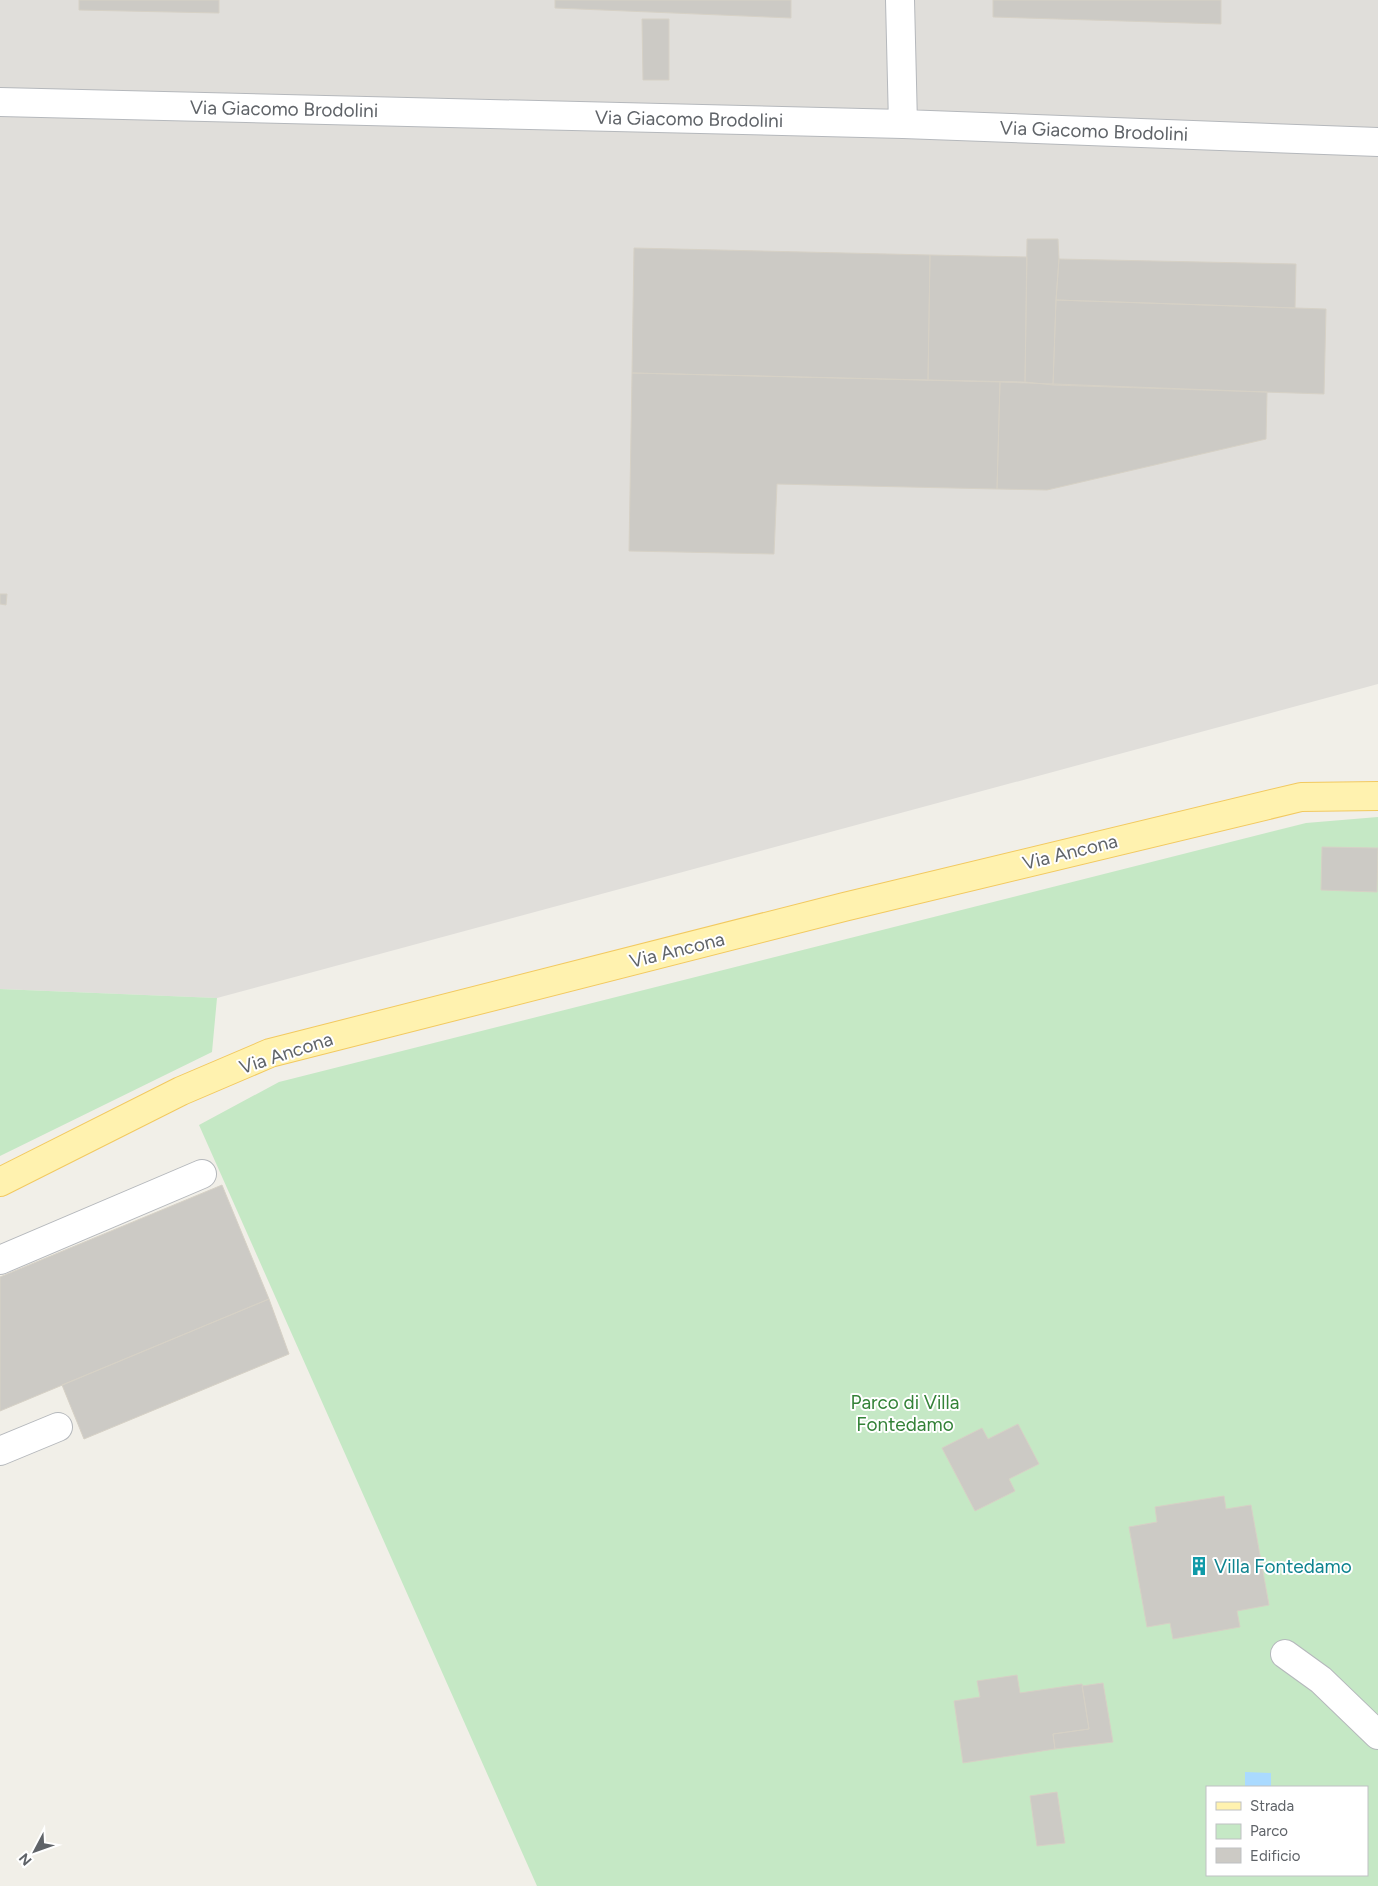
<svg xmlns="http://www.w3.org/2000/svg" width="1378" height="1886" font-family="Figtree,sans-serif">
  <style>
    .industrial { fill: #e0deda }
    .green { fill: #c5e8c5; fill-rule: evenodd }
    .water { fill: #aadaff }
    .building { fill: #cccac5; stroke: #d6d1c6 }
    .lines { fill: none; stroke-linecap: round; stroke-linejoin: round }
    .minor-casing { stroke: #b5b8bc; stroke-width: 30 }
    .major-casing { stroke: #f2c960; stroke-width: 30 }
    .minor { stroke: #fff; stroke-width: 28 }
    .major { stroke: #fff2af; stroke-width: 28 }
    .labels { text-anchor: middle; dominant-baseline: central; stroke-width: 4; stroke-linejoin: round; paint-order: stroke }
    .street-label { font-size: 19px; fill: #5f6368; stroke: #fff }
    .park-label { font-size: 19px; fill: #348238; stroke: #fff }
    .culture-label { font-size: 19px; fill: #0d838f; stroke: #fff; text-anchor: start }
  </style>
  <rect width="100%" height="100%" fill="#f1efe8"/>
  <!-- industrial -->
  <path class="industrial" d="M0,0H1378V684L217,998L0,989Z"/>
  <!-- green -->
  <path class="green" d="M1378,817V1886H537L199,1125L279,1082L1306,823ZM1207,1787H1367V1875H1207Z
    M0,989L217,998L212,1052L0,1156Z"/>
  <!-- water -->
  <path class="water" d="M1245,1772L1271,1773V1787H1245Z"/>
  <!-- building -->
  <path class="building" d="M79,0H219V13L79,10Z
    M555,0H791V18L555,8Z
    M993,0H1221V24L993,17Z
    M642,19H669V80H643Z
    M1027,239H1058L1059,259L1056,300L1053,385L1025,382Z
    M634,248L930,255L928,380L632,373Z
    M930,255L1027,257L1025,382L928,380Z
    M1059,259L1296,264L1295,308L1056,300Z
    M1056,300L1326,309L1324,394L1053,385Z
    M632,373L1000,382L997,489L777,484L774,554L629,551Z
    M1000,382L1267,392L1266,439L1047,490L997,489Z
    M0,594H7L6,605L0,604Z
    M1322,847L1378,848L1377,892L1321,890Z
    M222,1185L269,1299L0,1411V1277Z
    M269,1299L289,1354L84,1439L62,1385Z
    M1018,1424L1039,1464L1009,1479L1015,1491L975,1511L942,1448L982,1428L988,1439Z
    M1224,1496L1226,1509L1251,1505L1269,1605L1237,1611L1240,1627L1173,1639L1170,1623L1147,1627L1129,1527L1157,1522L1155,1507Z
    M1017,1675L1020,1693L1082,1684L1089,1729L1053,1734L1055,1749L963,1763L954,1701L980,1697L977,1681Z
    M1103,1683L1113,1742L1055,1749L1053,1734L1089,1729L1082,1686Z
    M1057,1792L1065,1843L1037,1846L1030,1796Z"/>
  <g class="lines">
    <!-- minor casing -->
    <g class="minor-casing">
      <path id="minor" d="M900,0L903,124
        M0,102L903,124L1378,142
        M0,1260L202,1174
        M0,1451L58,1427
        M1285,1654L1321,1680L1378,1735"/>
    </g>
    <!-- major casing -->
    <g class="major-casing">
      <path id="major" d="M0,1182L181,1091L270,1053L844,907L1301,797L1378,796"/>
    </g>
    <!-- minor -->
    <use href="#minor" class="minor"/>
    <!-- major -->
    <use href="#major" class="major"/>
  </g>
  <!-- icons -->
  <defs>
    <g id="building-bare" transform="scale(1.5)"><path d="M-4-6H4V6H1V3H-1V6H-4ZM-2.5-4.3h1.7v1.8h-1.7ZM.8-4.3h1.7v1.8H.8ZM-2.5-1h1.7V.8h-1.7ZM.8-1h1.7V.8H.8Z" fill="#0f9aa8" stroke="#fff" stroke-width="2.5" paint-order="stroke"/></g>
  </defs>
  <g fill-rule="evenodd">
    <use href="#building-bare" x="1199" y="1566"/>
  </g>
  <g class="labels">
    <!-- street labels -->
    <g class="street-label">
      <text transform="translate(284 109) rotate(1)">Via Giacomo Brodolini</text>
      <text transform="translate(689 119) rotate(1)">Via Giacomo Brodolini</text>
      <text transform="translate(1094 131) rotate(2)">Via Giacomo Brodolini</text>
      <text transform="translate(1070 852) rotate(-14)">Via Ancona</text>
      <text transform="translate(677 950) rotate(-14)">Via Ancona</text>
      <text transform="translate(286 1053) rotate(-18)">Via Ancona</text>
    </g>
    <!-- park labels -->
    <g class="park-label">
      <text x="905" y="1402">Parco di Villa<tspan x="905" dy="22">Fontedamo</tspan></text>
    </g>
    <!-- culture labels -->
    <g class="culture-label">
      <text x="1214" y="1566">Villa Fontedamo</text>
    </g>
  </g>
  <!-- legend -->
  <rect x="1206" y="1786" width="162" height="90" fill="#ffffff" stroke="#bfc1c3"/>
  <rect x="1216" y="1802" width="25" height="8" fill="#fff2af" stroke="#bfc1c3"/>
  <text x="1250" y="1811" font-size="15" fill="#5f6368">Strada</text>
  <rect x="1216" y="1824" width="25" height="15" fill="#c5e8c5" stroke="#bfc1c3"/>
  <text x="1250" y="1836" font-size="15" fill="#5f6368">Parco</text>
  <rect x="1216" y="1848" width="25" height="15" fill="#cccac5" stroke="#bfc1c3"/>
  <text x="1250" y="1861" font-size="15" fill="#5f6368">Edificio</text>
  <!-- north arrow -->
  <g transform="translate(35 1851) rotate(229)" stroke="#ffffff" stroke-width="4" paint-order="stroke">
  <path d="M0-4L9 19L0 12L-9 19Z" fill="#5f6368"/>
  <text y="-8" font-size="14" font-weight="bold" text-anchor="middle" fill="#5f6368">N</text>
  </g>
</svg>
